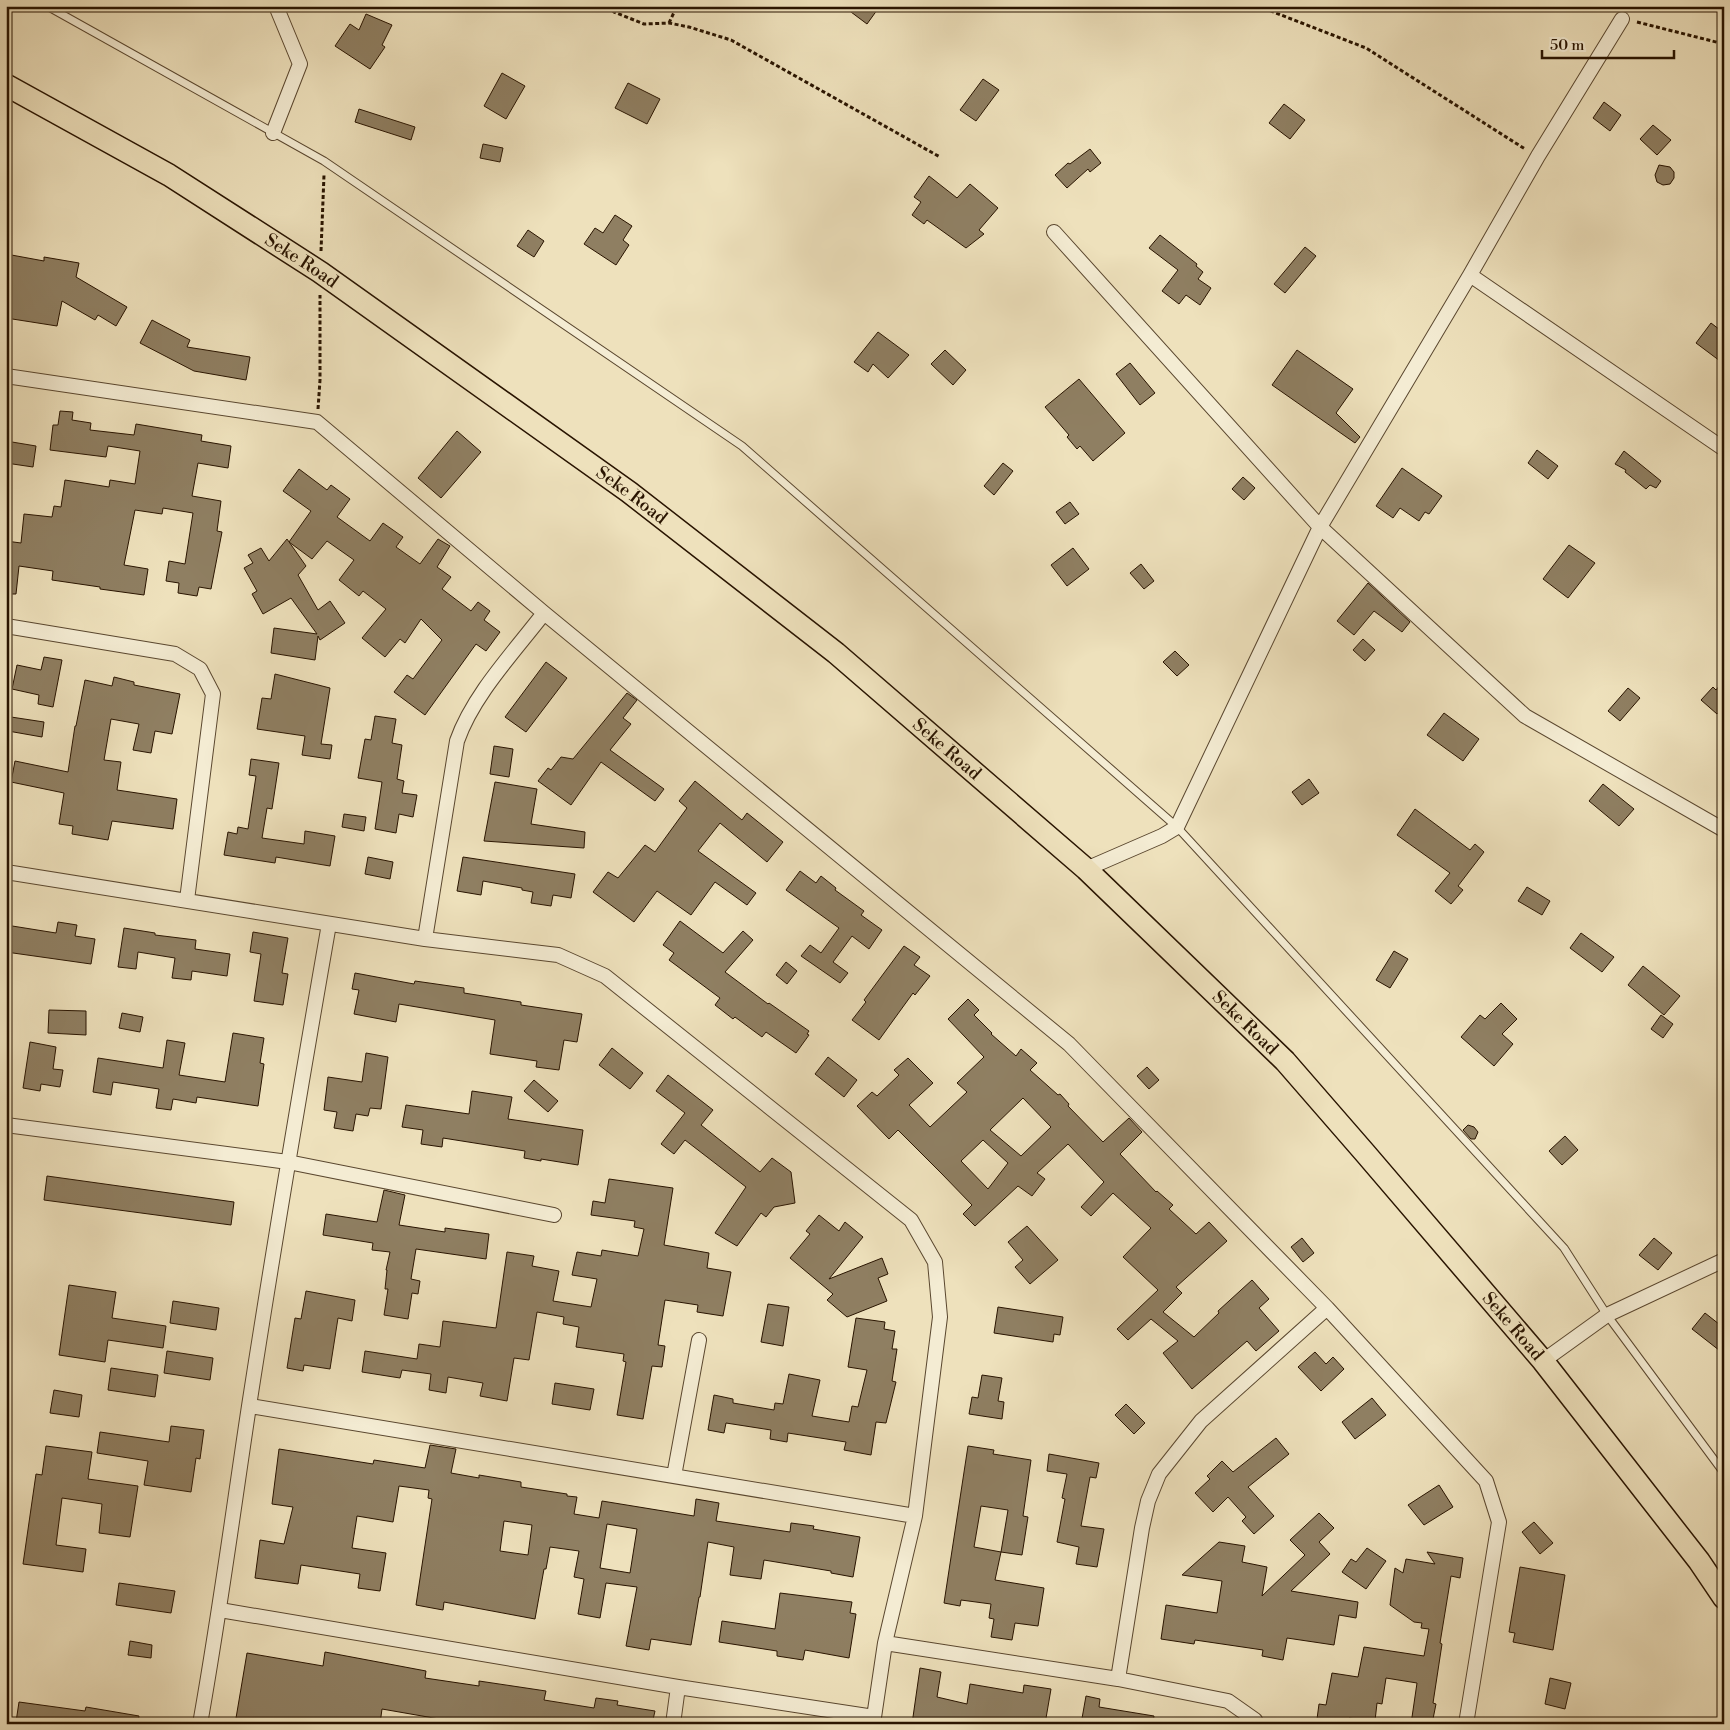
<svg xmlns="http://www.w3.org/2000/svg" width="1730" height="1730" font-family="'Libre Bodoni',serif">
  <style>
    .building { fill: #8f7f62; stroke: #291400; fill-rule: evenodd }
    .lines { fill: none; stroke-linecap: round; stroke-linejoin: round }
    .service-casing { stroke: #5a472f; stroke-width: 9 }
    .minor-casing { stroke: #5a472f; stroke-width: 16 }
    .primary-casing { stroke: #291400; stroke-width: 24 }
    .path { stroke: #291400; stroke-width: 3; stroke-dasharray: 4 2.5; stroke-linecap: butt }
    .service { stroke: #f4ecd3; stroke-width: 7 }
    .minor { stroke: #f4ecd3; stroke-width: 14 }
    .primary { stroke: #eee1bc; stroke-width: 21 }
    .labels { text-anchor: middle; dominant-baseline: central; stroke-width: 5; stroke-linejoin: round; paint-order: stroke }
    .street-label { font-size: 18px; fill: #291400; stroke: #f4ecd3 }
  </style>
  <rect width="100%" height="100%" fill="#eee1bc"/>
  <filter id="stains"><feTurbulence type="fractalNoise" baseFrequency=".004" numOctaves="4"/><feColorMatrix values="0 0 0 0 .2 0 0 0 0 .09 0 0 0 0 .02 0 0 0 .5 -.17"/></filter>
  <radialGradient id="worn" r=".72"><stop offset=".6" stop-color="#630" stop-opacity="0"/><stop offset="1" stop-color="#630" stop-opacity=".3"/></radialGradient>
  <!-- building -->
  <path class="building" d="M843,6H880L867,24Z
    M366,14L392,25L382,45L385,47L370,69L335,46L350,24L359,30Z
    M502,73L525,86L506,119L484,106Z
    M983,79L999,90L976,121L960,110Z
    M628,83L660,99L647,124L615,108Z
    M1604,102L1621,115L1610,131L1593,118Z
    M1284,104L1305,120L1290,139L1269,123Z
    M359,109L415,127L411,140L355,122Z
    M1653,125L1671,140L1657,155L1640,139Z
    M483,144L503,148L500,162L480,158Z
    M1090,149L1101,163L1090,172L1088,169L1067,188L1055,175L1068,163L1070,164Z
    M1659,165L1670,167L1674,172V178L1670,184L1663,185L1657,182L1655,175Z
    M929,176L957,198L970,184L998,208L979,230L984,234L966,248L927,220L924,224L912,215L921,202L914,197Z
    M615,215L632,226L623,240L629,245L616,265L584,244L595,228L603,233Z
    M528,230L544,241L534,257L517,246Z
    M1160,235L1197,264L1196,266L1203,272L1198,279L1211,288L1200,305L1186,295L1179,304L1162,291L1178,270L1149,248Z
    M1305,247L1316,256L1285,293L1274,284Z
    M6,254L44,261V257L79,263L76,277L127,307L116,326L98,315L95,320L62,301L57,326L6,318Z
    M152,320L190,340L187,347L250,357L246,380L194,371L140,343Z
    M1711,323L1724,333V364L1696,343Z
    M878,332L909,355L888,378L873,364L868,372L854,362Z
    M945,350L966,370L953,385L931,364Z
    M1297,350L1353,389L1336,413L1360,437L1355,443L1272,385Z
    M1130,363L1155,393L1140,405L1116,374Z
    M1079,379L1125,433L1093,461L1080,446L1077,449L1067,437L1069,435L1045,407Z
    M60,411L73,412L72,420L91,423L90,430L134,435L136,424L202,435L201,441L231,446L228,468L198,463L192,496L221,501L217,531L222,532L211,589L199,587L197,596L178,593L179,583L166,581L169,561L185,564L193,513L163,508L162,514L135,510L124,565L148,569L144,595L100,589V587L52,580L53,571L19,566L16,594H6V541L21,543L24,514L52,517L54,506L61,507L65,480L109,487L110,480L135,484L140,451L108,446L106,457L50,450L53,425H58Z
    M457,431L481,452L441,498L418,478Z
    M6,441L36,446L33,467L6,463Z
    M1537,450L1558,466L1548,479L1528,463Z
    M1624,451L1661,481L1656,488L1650,485L1646,489L1625,472L1626,470L1615,464Z
    M1003,463L1013,471L994,495L984,486Z
    M1402,468L1442,496L1429,514L1425,512L1419,521L1400,508L1393,518L1376,506Z
    M299,469L327,490L331,485L350,499L337,517L370,541L383,523L403,537L396,547L420,564L438,539L450,546L437,567L451,577L442,589L471,611L478,602L490,611L484,620L500,632L486,651L476,644L425,715L394,692L407,675L413,679L442,640L421,619L405,643L400,639L385,657L362,638L386,609L363,591L359,596L339,580L354,560L327,541L312,559L289,542L311,511L283,491Z
    M1243,477L1255,488L1244,500L1232,489Z
    M1070,502L1079,514L1065,524L1056,512Z
    M287,539L306,566L298,575L318,610L330,601L345,623L320,640L318,636L315,660L271,653L274,628L317,634L291,598L263,614L252,594L257,591L244,568L253,563L248,555L261,548L269,561Z
    M1569,545L1595,563L1568,598L1543,579Z
    M1073,548L1089,569L1067,586L1051,565Z
    M1141,564L1154,581L1144,589L1130,573Z
    M1368,583L1410,622L1402,632L1374,611L1354,635L1337,621Z
    M1363,639L1375,650L1365,661L1353,650Z
    M1175,651L1189,665L1177,676L1163,662Z
    M44,657L62,660L53,707L38,704L39,695L12,689L17,665L41,670Z
    M546,662L567,678L526,732L505,717Z
    M275,674L330,688L321,744L332,745L330,759L302,755L305,736L257,729L262,698L271,699Z
    M114,677L134,682V685L180,694L172,734L155,731L151,753L133,750L139,724L111,719L104,760L121,762L117,790L177,799L173,829L112,821L108,840L72,834L73,826L59,824L64,793L11,782L15,761L68,772L75,726H76L85,680L112,686Z
    M1724,680V707L1717,714L1701,700L1713,687L1716,690Z
    M1628,688L1640,698L1620,721L1608,711Z
    M627,693L637,700L623,718L631,724L610,750L664,789L655,801L601,762L571,805L538,781L548,768L551,770L561,757L573,759Z
    M1444,713L1479,739L1463,761L1427,735Z
    M375,716L396,719L392,743L402,745L397,779L404,781L402,793L417,795L413,817L399,814L396,833L375,829L382,782L358,778L365,739L371,740Z
    M11,717L44,722L42,737L8,731Z
    M494,746L513,749L509,777L490,774Z
    M251,759L279,763L272,809L267,808L262,838L304,844L305,831L335,836L330,866L276,857L275,863L224,855L228,832L237,834L238,827L248,829L256,776L249,775Z
    M1309,779L1319,793L1302,805L1292,792Z
    M695,781L742,820L747,813L783,842L767,862L720,823L698,851L756,893L747,905L715,882L691,915L657,891L634,922L593,892L608,872L618,878L645,845L655,852L687,808L679,801Z
    M495,782L537,789L531,824L585,832L584,848L484,841Z
    M1603,784L1634,809L1619,826L1589,801Z
    M1415,809L1470,850L1475,844L1484,852L1458,886L1463,890L1451,904L1435,891L1450,873L1397,835Z
    M344,814L366,817L364,831L342,827Z
    M368,857L393,862L390,879L365,874Z
    M463,857L575,874L571,898L553,895L551,906L531,903L533,892L522,890V888L483,881L481,895L457,891Z
    M800,871L816,883L821,876L836,888L835,890L864,911L861,915L882,930L869,949L852,936L833,962L848,973L840,983L801,956L810,945L821,953L839,928L786,890Z
    M1527,887L1550,901L1542,915L1518,901Z
    M680,921L723,953L743,931L753,940L725,972L768,1004L769,1003L809,1031L807,1034L809,1035L796,1053L766,1032L762,1037L735,1017L733,1019L715,1005L720,998L669,960L674,953L663,945Z
    M58,922L77,925L75,936L95,939L91,964L6,952V925L56,933Z
    M124,928L155,933V935L196,940L195,949L230,954L227,976L192,971L191,980L172,978L175,958L138,952L136,969L118,967Z
    M253,932L288,938L282,973L288,974L283,1005L254,1001L261,954L250,952Z
    M1581,933L1614,957L1602,972L1570,948Z
    M904,946L920,957L914,965L930,976L915,995L913,993L879,1040L852,1020L866,1002L864,1000Z
    M1394,951L1408,959L1390,988L1376,980Z
    M786,962L797,971L787,984L776,975Z
    M1643,966L1680,996L1664,1015L1628,985Z
    M355,973L414,984L415,981L464,988V993L521,1002V1005L582,1014L577,1042L564,1040L559,1070L536,1067L537,1061L490,1054L495,1020L399,1004L396,1022L354,1014L359,990L352,989Z
    M968,999L979,1010L974,1015L992,1033L991,1034L1016,1056L1021,1049L1037,1063L1030,1070L1058,1095L1060,1094L1069,1104L1068,1106L1103,1142L1129,1118L1142,1132L1120,1154L1156,1192L1157,1191L1173,1205L1169,1209L1196,1234L1209,1222L1227,1241L1176,1287L1182,1293L1163,1312L1194,1337L1219,1313L1218,1311L1252,1280L1269,1299L1259,1308L1279,1331L1256,1351L1247,1341L1192,1389L1163,1353L1178,1341L1151,1319L1128,1340L1117,1329L1158,1290L1123,1257L1151,1228L1113,1193L1091,1216L1081,1207L1104,1182L1068,1144L1037,1173L1045,1179L1032,1196L1018,1186L975,1226L963,1214L972,1205L942,1174L898,1130L889,1139L857,1106L872,1092L877,1096L899,1075L894,1070L908,1058L933,1083L909,1105L930,1127L967,1092L957,1083L984,1057L948,1019ZM1023,1098L1051,1127L1021,1156L990,1130ZM983,1140L1008,1163L988,1189L961,1161Z
    M1501,1003L1517,1019L1502,1034L1513,1044L1494,1066L1461,1037L1480,1015L1485,1019Z
    M49,1010L86,1011V1035L48,1033Z
    M122,1013L143,1017L140,1032L119,1028Z
    M1661,1015L1673,1024L1663,1038L1651,1029Z
    M233,1033L264,1038L260,1063L264,1064L258,1106L197,1097L196,1103L173,1099L171,1110L156,1108L159,1089L113,1082L111,1095L93,1092L98,1058L163,1068L167,1040L185,1043L179,1075L225,1082Z
    M30,1042L56,1047L53,1069L63,1070L60,1087L41,1084L40,1091L23,1088Z
    M612,1048L643,1073L630,1089L599,1065Z
    M366,1053L388,1057L381,1109L370,1108L368,1116L356,1114L353,1131L334,1128L337,1112L324,1110L328,1077L362,1082Z
    M828,1057L857,1080L844,1097L815,1074Z
    M1147,1067L1159,1080L1149,1089L1137,1076Z
    M668,1075L713,1110L701,1125L760,1172L772,1158L791,1172L795,1203L774,1207L766,1217L761,1213L737,1246L715,1233L746,1187L685,1140L674,1154L661,1144L685,1113L656,1091Z
    M534,1080L558,1101L548,1112L524,1091Z
    M472,1091L512,1097L508,1119L583,1130L578,1165L541,1159V1161L524,1158L525,1151L443,1138L442,1147L421,1144L423,1130L402,1127L406,1105L469,1114Z
    M1468,1125L1474,1127L1478,1132L1475,1139H1471L1463,1130Z
    M1565,1136L1578,1150L1562,1165L1549,1151Z
    M47,1176L234,1202L231,1225L44,1200Z
    M609,1179L673,1188L664,1245L709,1253L707,1268L731,1272L723,1316L697,1312L698,1305L665,1300L658,1345L665,1346L662,1367L652,1366L643,1419L617,1415L626,1362L623,1361L624,1354L576,1347L579,1327L563,1324L564,1317L537,1312L529,1360L514,1358L507,1401L480,1396L483,1383L448,1377L446,1393L429,1390L431,1374L402,1370L400,1378L362,1372L365,1351L417,1359L419,1344L440,1347L443,1321L496,1328L507,1252L534,1256L532,1266L559,1271L553,1301L591,1307L597,1279L572,1275L577,1252L601,1256L602,1250L638,1256L644,1229L634,1227L635,1221L591,1215L593,1201L605,1203Z
    M384,1190L405,1195L399,1225L445,1232V1228L489,1234L486,1259L416,1249L411,1279L420,1281L418,1294L412,1293L408,1319L384,1315L388,1289H385L387,1270H386L390,1252L372,1250L373,1243L323,1235L326,1214L377,1222Z
    M819,1215L839,1231L845,1222L863,1237L829,1279L882,1258L888,1274L878,1278L887,1301L847,1317L827,1300L833,1294L790,1258L810,1234L806,1231Z
    M1027,1226L1058,1260L1030,1284L1015,1267L1023,1260L1008,1242Z
    M1302,1238L1314,1253L1303,1262L1291,1247Z
    M1654,1238L1672,1253L1658,1270L1639,1255Z
    M69,1285L116,1292L112,1318L166,1326L163,1348L108,1340L105,1362L59,1355Z
    M306,1291L355,1300L352,1321L338,1318L330,1369L304,1365L303,1371L287,1368L295,1318L301,1319Z
    M173,1301L219,1308L216,1330L170,1323Z
    M768,1304L789,1307L783,1346L761,1342Z
    M998,1307L1063,1317L1060,1335L1054,1334L1053,1342L994,1333Z
    M1705,1313L1724,1328V1354L1692,1329Z
    M856,1318L885,1322L884,1329L895,1331L892,1349H897L892,1381L896,1382L886,1423L876,1422L871,1455L844,1450L846,1442L788,1433L787,1442L770,1439L771,1430L726,1423L724,1433L708,1430L714,1395L733,1399V1403L774,1410L775,1403L783,1404L789,1374L820,1380L812,1416L849,1422L852,1406L858,1407L867,1370L848,1367Z
    M167,1351L213,1358L210,1380L164,1373Z
    M1315,1352L1326,1364L1333,1357L1344,1369L1321,1391L1298,1367Z
    M111,1368L158,1375L155,1397L108,1390Z
    M982,1375L1002,1378L998,1401L1004,1402L1002,1419L969,1414L972,1397L978,1398Z
    M555,1383L594,1389L590,1410L552,1404Z
    M54,1390L82,1395L79,1417L50,1413Z
    M1372,1398L1386,1415L1355,1439L1342,1422Z
    M1126,1404L1145,1423L1134,1434L1115,1415Z
    M171,1426L204,1430L200,1459L196,1458L191,1492L144,1485L148,1461L97,1453L100,1432L169,1442Z
    M1276,1438L1289,1454L1248,1487L1274,1516L1254,1534L1242,1521L1246,1517L1228,1497L1213,1512L1195,1493L1210,1479L1207,1476L1222,1461L1233,1472Z
    M430,1445L456,1449L451,1473L479,1478V1475L521,1482V1487L567,1494V1496L577,1497L574,1514L599,1518L602,1501L694,1516L696,1499L719,1503L716,1521L790,1532L791,1523L814,1526L813,1529L860,1537L853,1577L831,1573V1571L764,1560L761,1579L730,1575L734,1547L708,1542L700,1597H699L691,1645L651,1639L649,1650L626,1646L637,1587L606,1583L600,1618L578,1614L584,1579L574,1577L579,1551L550,1547L546,1569H544L535,1619L444,1602L443,1610L416,1605L432,1499L428,1498L429,1490L399,1486L393,1522L357,1516L352,1548L386,1553L380,1591L358,1588L360,1574L301,1565L298,1584L255,1578L260,1540L284,1544L293,1507L272,1504L279,1449L373,1464L374,1460L425,1468ZM504,1521L532,1525L528,1555L500,1551ZM607,1524L637,1529L630,1573L600,1568Z
    M46,1446L92,1452L88,1479L138,1486L130,1537L99,1533L102,1504L62,1498L56,1545L86,1549L83,1572L23,1564L36,1474L42,1475Z
    M968,1446L994,1450L993,1454L1031,1460L1023,1516L1028,1517L1022,1555L1001,1552L1008,1510L981,1506L974,1547L1001,1552L995,1580L1044,1588L1038,1626L1015,1623L1012,1640L991,1637L994,1619L989,1618L991,1604L961,1600L960,1606L944,1603Z
    M1049,1454L1099,1463L1096,1478L1090,1477L1081,1526L1104,1529L1097,1567L1076,1564L1079,1547L1057,1542L1065,1499L1062,1498L1067,1474L1047,1471Z
    M1439,1485L1453,1507L1424,1525L1408,1505Z
    M1319,1513L1334,1528L1319,1542L1330,1554L1291,1591L1358,1602L1356,1618L1339,1615L1334,1645L1287,1638L1283,1660L1262,1656L1263,1650L1195,1640L1194,1644L1161,1639L1166,1605L1217,1613L1222,1581L1182,1575L1219,1542L1245,1546L1242,1562L1267,1567L1262,1596L1305,1555L1290,1540Z
    M1534,1522L1553,1543L1540,1554L1522,1532Z
    M1367,1548L1386,1561L1366,1589L1342,1572L1351,1559L1356,1562Z
    M1427,1552L1463,1558L1460,1578L1451,1576L1440,1643L1442,1644L1433,1703L1436,1704L1432,1724H1411L1417,1683L1386,1678L1382,1704L1377,1703L1375,1721L1349,1718L1347,1724L1317,1719L1319,1704L1326,1705L1332,1673L1358,1677L1364,1647L1424,1656L1429,1629L1421,1628L1422,1623L1414,1622L1390,1605L1395,1568L1403,1573L1406,1559L1435,1564Z
    M1520,1567L1565,1575L1553,1650L1513,1642L1515,1633L1509,1632Z
    M119,1583L175,1591L171,1613L116,1605Z
    M780,1593L852,1602L850,1613L856,1614L849,1658L805,1650L803,1660L777,1656V1651L719,1642L722,1621L775,1629Z
    M130,1641L152,1645L151,1658L128,1655Z
    M325,1652L426,1671L425,1678L479,1686V1681L546,1691L544,1700L594,1708L596,1698L618,1701L617,1705L655,1711L652,1724H556L541,1721L540,1724H468L382,1709L380,1724H235L247,1653L323,1666Z
    M920,1668L941,1672L937,1697L967,1704L970,1684L1023,1693L1024,1685L1051,1689L1045,1724H912Z
    M1550,1678L1571,1683L1565,1709L1545,1704Z
    M1086,1696L1100,1699L1099,1707L1154,1716L1153,1724H1081Z
    M19,1702L85,1711L86,1707L139,1716L138,1724H31L16,1722Z"/>
  <g class="lines">
    <!-- service casing -->
    <g class="service-casing">
      <path id="service" d="M47,6L324,161L742,446L1177,827L1564,1248L1607,1315L1724,1473"/>
    </g>
    <!-- minor casing -->
    <g class="minor-casing">
      <path id="minor" d="M273,133L300,64L276,6
        M1054,232L1320,527L1525,716L1724,830
        M1470,275L1724,449
        M6,376L317,422L544,613L1069,1044L1327,1308L1486,1481L1499,1522L1466,1724
        M6,626L175,654L200,669L213,694L187,900
        M1086,869L1162,836L1177,827L1320,527L1470,275L1538,156L1622,19
        M6,872L425,939L558,955L605,976L911,1220L935,1262L940,1317L915,1516L885,1643L873,1724
        M425,939L457,741C473,695 514,652 544,613
        M6,1125L288,1162L554,1215
        M1543,1361L1607,1315L1724,1260
        M250,1406L915,1516
        M674,1476L699,1340
        M220,1610L678,1687L874,1717
        M885,1643L1118,1679L1228,1701L1255,1720V1724
        M1118,1679L1142,1528L1148,1501L1159,1474L1201,1421L1327,1308
        M200,1724C219,1618 233,1512 249,1406C274,1245 301,1084 329,924
        M673,1724L678,1687"/>
    </g>
    <!-- primary casing -->
    <g class="primary-casing">
      <g id="primary">
        <path id="s1" d="M6,85L169,175L320,272L629,492L836,653L1086,869L1285,1061L1365,1153L1543,1361L1699,1561L1724,1598"/>
      </g>
    </g>
    <!-- path -->
    <path class="path" d="M608,6L614,12L644,24L669,23L689,27L731,40L940,157
      M1258,6L1366,48L1525,149
      M1637,22L1724,44
      M669,23L677,6
      M321,251L324,175
      M318,409L320,380V295"/>
    <!-- service -->
    <use href="#service" class="service"/>
    <!-- minor -->
    <use href="#minor" class="minor"/>
    <!-- primary -->
    <use href="#primary" class="primary"/>
  </g>
  <g class="labels">
    <!-- street labels -->
    <g class="street-label">
      <text stroke="none"><textPath href="#s1" startOffset="344">Seke Road</textPath></text>
      <text stroke="none"><textPath href="#s1" startOffset="749">Seke Road</textPath></text>
      <text stroke="none"><textPath href="#s1" startOffset="1154">Seke Road</textPath></text>
      <text stroke="none"><textPath href="#s1" startOffset="1559">Seke Road</textPath></text>
      <text stroke="none"><textPath href="#s1" startOffset="1964">Seke Road</textPath></text>
    </g>
  </g>
  <!-- margin -->
  <rect width="1730" height="1730" fill="none" stroke="#eee1bc" stroke-width="25"/>
  <rect x="8" y="8" width="1715" height="1715" fill="none" stroke="#291400" stroke-width="2.5"/>
  <rect x="12" y="12" width="1705" height="1705" fill="none" stroke="#291400"/>
  <!-- scale -->
  <path d="M1542 50v8h132v-8" fill="none" stroke="#291400" stroke-width="2.5"/>
  <text x="1550" y="50" font-size="15" fill="#291400" stroke="#f4ecd3" stroke-width="4" paint-order="stroke">50 m</text>
  <rect width="100%" height="100%" filter="url(#stains)"/>
  <rect width="100%" height="100%" fill="url(#worn)"/>
</svg>
